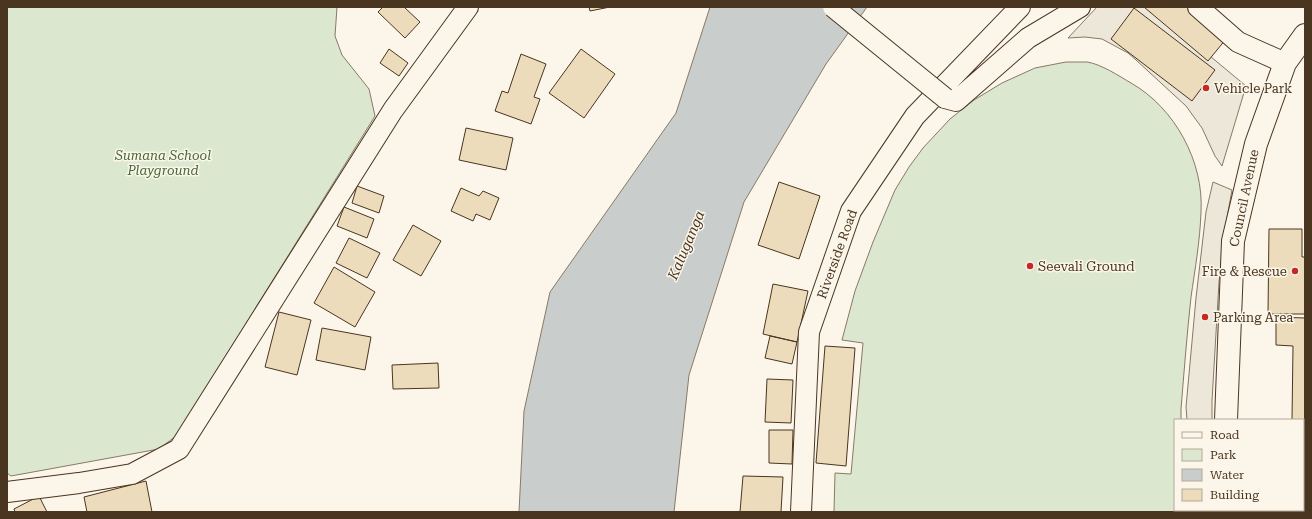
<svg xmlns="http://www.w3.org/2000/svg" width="1312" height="519" font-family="'Roboto Serif',serif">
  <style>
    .green { fill: #dce7d0; stroke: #887966 }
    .parking { fill: #ede7d9; stroke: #887966 }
    .water { fill: #c9cecd; stroke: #887966 }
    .building { fill: #ecdcbc; stroke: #4a3520 }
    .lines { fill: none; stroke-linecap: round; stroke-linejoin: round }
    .street-casing { stroke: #4a3520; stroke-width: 22 }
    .primary-casing { stroke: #4a3520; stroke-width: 24 }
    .street { stroke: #fbf6e9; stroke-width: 20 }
    .primary { stroke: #fbf6e9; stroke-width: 22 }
    .street-bridge-casing { stroke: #4a3520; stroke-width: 22; stroke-linecap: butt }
    .street-bridge { stroke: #fbf6e9; stroke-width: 20 }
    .poi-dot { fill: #c62828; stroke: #fbf6e9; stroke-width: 1.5 }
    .labels { text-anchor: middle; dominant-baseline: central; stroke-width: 3; stroke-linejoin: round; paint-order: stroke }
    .poi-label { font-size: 13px; fill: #4a3520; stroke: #fbf6e9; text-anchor: start }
    .park-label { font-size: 13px; font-style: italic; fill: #436837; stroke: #fbf6e9 }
    .street-label { font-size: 13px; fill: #4a3520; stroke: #fbf6e9 }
    .water-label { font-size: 14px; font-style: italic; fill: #4a3520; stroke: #fbf6e9 }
  </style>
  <rect width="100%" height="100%" fill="#fbf6e9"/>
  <!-- green -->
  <path class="green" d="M7,7H337L335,36L342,55L369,89L375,116L176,436L159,449L11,476L7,473Z
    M1066,62C1073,62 1080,62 1087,62C1101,64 1119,76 1131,83C1175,108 1204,162 1201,212C1200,241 1195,269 1191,297C1187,334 1184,372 1181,409V420H1175V510H1185V512H834L835,473L851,474L863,343L842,340L855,291L873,242L895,190L909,167L923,148L950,119L974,100L1002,83L1035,68Z"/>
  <!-- parking -->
  <path class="parking" d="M1097,7H1151L1246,86L1222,166L1215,156L1202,128L1186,106L1136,60L1128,53L1102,39L1085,37L1068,38Z
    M1213,182L1232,190L1224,234L1219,282L1212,401V420H1187L1186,407L1196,298L1206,212Z"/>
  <!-- water -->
  <path class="water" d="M710,7H867L826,64L744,202L689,375L674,512H519L524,411L550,292L676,113Z"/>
  <!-- building -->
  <path class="building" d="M383,7H404L420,22L405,38L378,12Z
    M589,7H610L590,11Z
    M1144,7H1187L1226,39L1208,61Z
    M1134,8L1215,70L1192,101L1111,39Z
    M389,49L408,63L399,76L380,63Z
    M581,49L615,74L584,118L549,93Z
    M521,54L546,64L534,97L540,99L531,124L495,111L502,91L508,93Z
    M466,128L513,138L506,170L459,160Z
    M779,182L820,196L799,259L758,245Z
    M357,186L384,196L379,213L352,203Z
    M461,188L479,196L483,191L499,198L490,220L476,214L473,221L451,211Z
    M344,207L374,219L367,238L337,226Z
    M413,225L441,241L421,276L393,260Z
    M1269,229H1302V257H1305V314H1268Z
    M349,238L380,253L367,278L336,263Z
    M334,267L375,292L355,327L314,303Z
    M773,284L808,291L797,342L763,334Z
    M279,312L311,320L297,375L265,367Z
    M1276,317L1305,318V447H1303V420H1292L1293,346L1276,345Z
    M322,328L371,337L365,370L316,360Z
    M770,336L797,342L792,364L765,358Z
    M825,346L855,348L846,466L816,463Z
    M438,363L439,388L393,389L392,365Z
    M767,379L793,380L791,423L765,422Z
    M769,430H793L792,464L769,463Z
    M743,476L783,477L781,512H740Z
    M146,481L152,512H87L84,497Z
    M39,496L47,512H15L14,509Z"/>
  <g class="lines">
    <!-- street casing -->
    <g class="street-casing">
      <path id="street" d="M1198,7L1238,42L1285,63
        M945,98L956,101L1028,38L1080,7
        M7,492L79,483L132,474L179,449L393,110L468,7
        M801,512L809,332L851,211L915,116L1020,7"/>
    </g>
    <!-- primary casing -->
    <g class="primary-casing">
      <path id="primary" d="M1226,420L1233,241L1256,144L1285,63L1305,35
        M1229,510V512"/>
    </g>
    <!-- street -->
    <use href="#street" class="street"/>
    <!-- primary -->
    <use href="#primary" class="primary"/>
    <!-- street-bridge casing -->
    <g class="street-bridge-casing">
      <path id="street-bridge" d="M833,7L945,98"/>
    </g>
    <!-- street-bridge -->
    <use href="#street-bridge" class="street-bridge"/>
  </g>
  <!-- markers -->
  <g class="poi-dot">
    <circle cx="1206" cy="88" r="4"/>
    <circle cx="1030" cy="266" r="4"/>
    <circle cx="1295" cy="271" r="4"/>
    <circle cx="1205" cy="317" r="4"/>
  </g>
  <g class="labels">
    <!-- poi labels -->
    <g class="poi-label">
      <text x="1214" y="88">Vehicle Park</text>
      <text x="1038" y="266">Seevali Ground</text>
      <text x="1287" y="271" text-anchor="end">Fire &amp; Rescue</text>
      <text x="1213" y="317">Parking Area</text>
    </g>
    <!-- park labels -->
    <g class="park-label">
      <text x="163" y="155">Sumana School<tspan x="163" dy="15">Playground</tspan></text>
    </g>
    <!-- street labels -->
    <g class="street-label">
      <text transform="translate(1244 198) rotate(-78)">Council Avenue</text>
      <text transform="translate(837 254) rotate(-70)">Riverside Road</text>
    </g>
    <!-- water labels -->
    <g class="water-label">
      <text transform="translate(686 245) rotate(-67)">Kaluganga</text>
    </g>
  </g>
  <!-- border -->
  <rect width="1312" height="519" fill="none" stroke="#4a3520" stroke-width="16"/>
  <!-- legend -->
  <rect x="1174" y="419" width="130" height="92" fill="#fbf6e9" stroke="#b4a999"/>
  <rect x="1182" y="432" width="20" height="6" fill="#fbf6e9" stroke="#b4a999"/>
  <text x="1210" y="439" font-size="12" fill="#4a3520">Road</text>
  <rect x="1182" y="449" width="20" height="12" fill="#dce7d0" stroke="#b4a999"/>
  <text x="1210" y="459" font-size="12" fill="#4a3520">Park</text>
  <rect x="1182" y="469" width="20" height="12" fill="#c9cecd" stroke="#b4a999"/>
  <text x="1210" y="479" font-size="12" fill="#4a3520">Water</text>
  <rect x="1182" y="489" width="20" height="12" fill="#ecdcbc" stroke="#b4a999"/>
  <text x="1210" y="499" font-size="12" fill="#4a3520">Building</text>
</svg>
